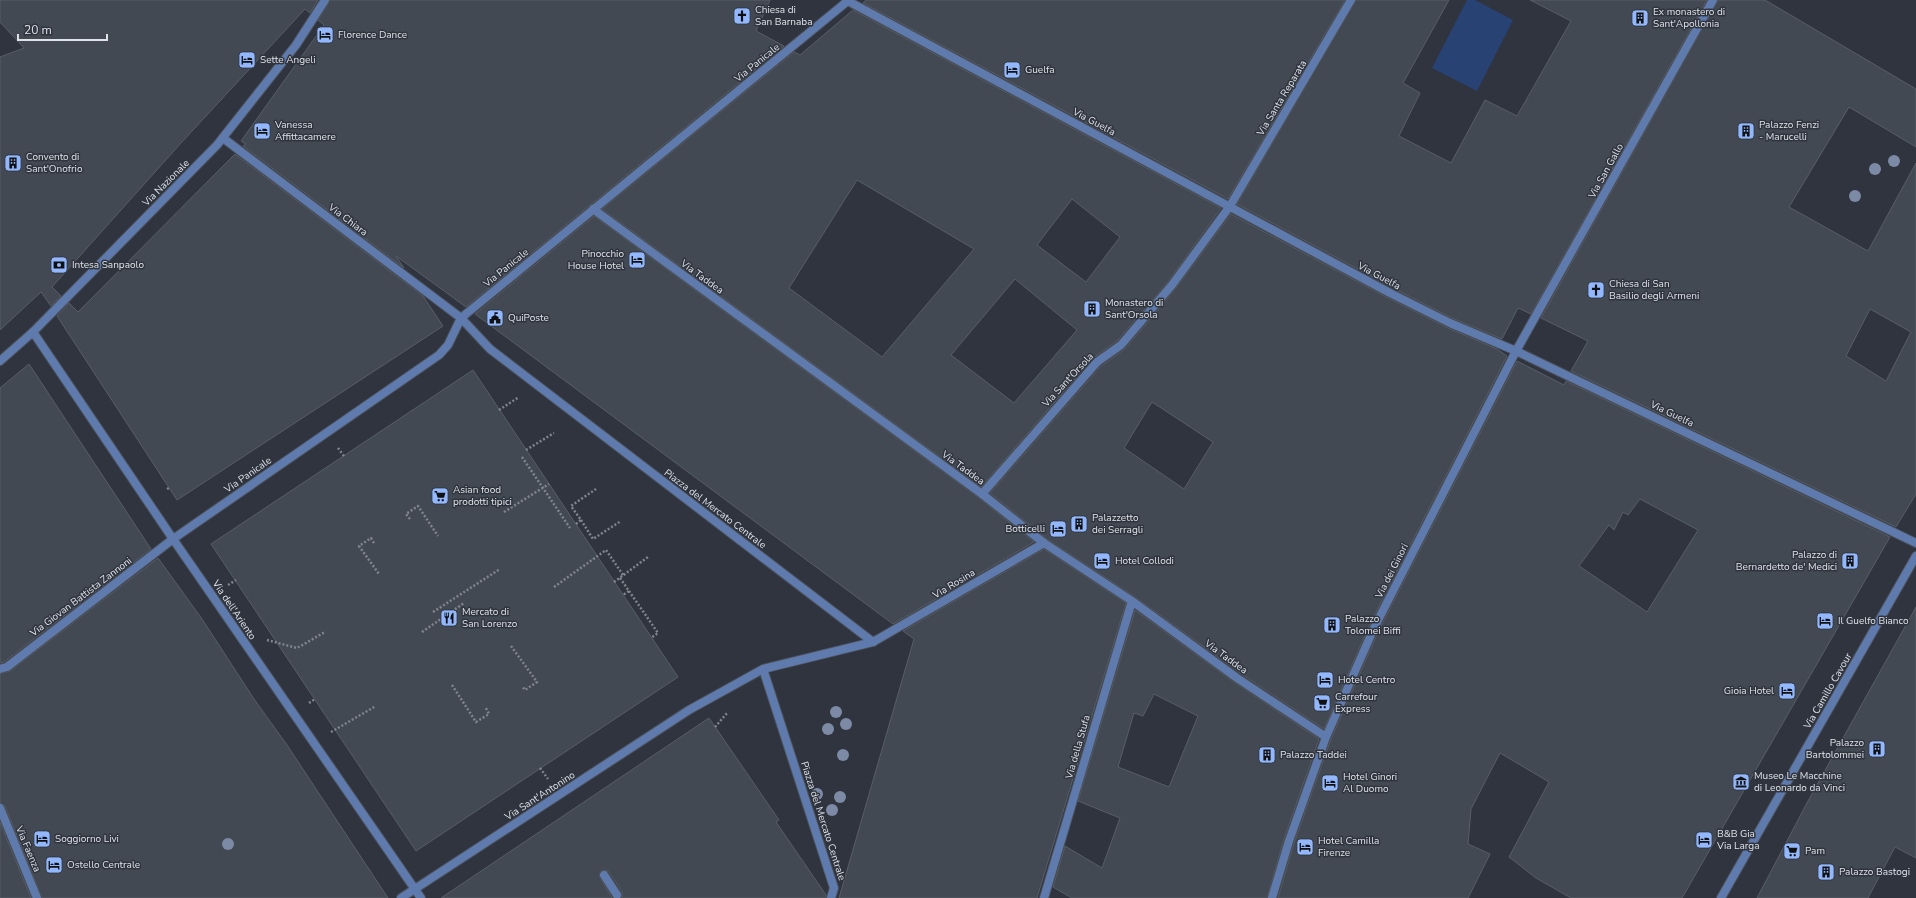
<svg xmlns="http://www.w3.org/2000/svg" width="1916" height="898" font-family="'Nunito Sans',sans-serif">
  <style>
    .green { fill: #294274 }
    .building { fill: #434953; stroke: #585e69; fill-rule: evenodd }
    .lines { fill: none; stroke-linecap: round; stroke-linejoin: round }
    .pedestrian-casing { stroke: #4b5059; stroke-width: 10 }
    .minor-casing { stroke: #4b5059; stroke-width: 10 }
    .path { stroke: #80848d; stroke-width: 2.5; stroke-dasharray: 2 2; stroke-linecap: butt }
    .pedestrian { stroke: #5f7aac; stroke-width: 8 }
    .minor { stroke: #5f7aac; stroke-width: 8 }
    .tree { fill: #7c8aa5 }
    .labels { text-anchor: middle; dominant-baseline: central; stroke-width: 3; stroke-linejoin: round; paint-order: stroke }
    .poi-label { font-size: 10px; fill: #dfe2e9; stroke: #2f343e; text-anchor: start }
    .street-label { font-size: 10px; fill: #dfe2e9; stroke: #2f343e }
  </style>
  <rect width="100%" height="100%" fill="#2f343e"/>
  <!-- green -->
  <path class="green" d="M1467,0H1475L1513,20L1477,91L1432,68Z"/>
  <!-- building -->
  <path class="building" d="M0,0H318L310,13L305,9L181,143L52,287L61,296L51,306L41,292L0,330V57L24,48L0,22Z
    M330,0H770L756,31L784,46L466,307L396,256L404,268L243,146L246,144L241,141L324,25L318,20Z
    M866,0H1345L1228,199L863,3Z
    M1356,0H1449L1403,83L1420,93L1399,136L1451,163L1485,100L1517,116L1571,21L1530,0H1707L1531,314L1518,308L1502,339L1452,318L1393,288L1237,204Z
    M1718,0H1765L1916,89V147L1849,107L1789,207L1868,251L1916,163V494L1896,527L1571,371L1588,341L1541,318ZM1870,309L1911,332L1886,381L1846,356Z
    M853,10L1221,208L1168,282L1117,341L1093,358L981,487L602,209L794,52L800,55ZM857,180L974,249L882,357L789,288ZM1072,199L1120,237L1086,282L1037,245ZM1015,279L1077,330L1014,403L951,355Z
    M235,154L423,296L443,326L177,500L57,316L69,303L78,312Z
    M1231,214L1388,298L1448,328L1497,349L1507,356L1369,626L1324,729L1240,673L1135,597L1047,539L990,493L1101,366L1125,349L1176,288ZM1152,402L1213,442L1184,489L1124,448Z
    M594,216L979,498L1034,542L893,624L475,314Z
    M1517,361L1564,385L1566,381L1890,537L1682,898H1571L1536,878L1509,857L1549,782L1500,753L1471,809L1468,844L1490,854L1468,898H1278L1294,843L1331,739L1379,630ZM1640,499L1698,530L1647,612L1579,566L1609,525L1614,530L1623,512L1628,515Z
    M29,364L151,549L4,662L0,663V388Z
    M473,370L678,677L416,851L211,544Z
    M1044,549L1126,603L1037,898H839L914,639L903,631Z
    M158,558L202,619L254,699L287,745L388,898H42L5,806L0,803V674L10,671Z
    M1916,607V858L1895,847L1868,898H1757L1808,801Z
    M1135,610L1234,682L1319,739L1284,839L1267,898H1072L1053,887L1065,846L1102,868L1120,818L1078,801ZM1154,694L1198,716L1169,787L1118,767L1134,713L1143,716Z
    M709,718L779,820L776,822L826,895V898H622V892L609,872L604,870L601,871L599,876L612,898H441Z
    M0,822L31,898H0Z"/>
  <g class="lines">
    <!-- pedestrian casing -->
    <g class="pedestrian-casing">
      <path id="pedestrian" d="M33,332L173,539L421,898
        M982,494L1097,362
        M1044,543L1132,601L1237,678L1326,737
        M0,669L7,667L173,539L439,355L448,345L461,318
        M763,669L834,888L831,898
        M0,808L37,898
        M604,875L617,895
        M401,898L689,710L763,669L873,642
        M1044,898L1132,601
        M1272,898L1289,841L1326,737L1374,628L1516,351
        M1721,898L1916,556"/>
    </g>
    <!-- minor casing -->
    <g class="minor-casing">
      <path id="minor" d="M846,0L1390,293L1450,323L1516,351L1916,543
        M223,138L461,318L490,349L873,642L1044,543L982,494L593,209
        M461,318L849,0
        M1516,351L1713,0
        M0,361L33,332L217,145L296,45L325,0
        M1097,362L1121,345L1172,285L1230,206L1351,0"/>
    </g>
    <!-- path -->
    <path class="path" d="M499,410L519,397
      M338,448L344,456
      M526,450L554,433
      M522,457L570,528
      M167,489L169,488
      M504,512L549,484
      M410,519L406,514L418,506L438,536
      M581,520L593,539L621,521
      M576,524L581,520L571,506L596,489
      M374,543L371,538L359,546L379,574
      M620,578L629,591L623,595
      M614,582L648,557
      M228,585L236,580
      M554,587L606,550L623,575
      M629,591L658,633L651,638
      M433,612L500,569
      M422,632L464,603
      M267,640L297,648L325,632
      M511,646L537,682L525,690L522,686
      M452,685L476,722L489,714L486,708
      M309,703L315,699
      M715,727L728,712
      M331,732L376,706
      M540,768L548,779"/>
    <!-- pedestrian -->
    <use href="#pedestrian" class="pedestrian"/>
    <!-- minor -->
    <use href="#minor" class="minor"/>
  </g>
  <!-- trees -->
  <g class="tree">
    <circle cx="1894" cy="161" r="6"/>
    <circle cx="1875" cy="169" r="6"/>
    <circle cx="1855" cy="196" r="6"/>
    <circle cx="836" cy="712" r="6"/>
    <circle cx="846" cy="724" r="6"/>
    <circle cx="828" cy="729" r="6"/>
    <circle cx="843" cy="755" r="6"/>
    <circle cx="817" cy="794" r="6"/>
    <circle cx="840" cy="797" r="6"/>
    <circle cx="832" cy="810" r="6"/>
    <circle cx="228" cy="844" r="6"/>
  </g>
  <!-- icons -->
  <defs>
    <g id="church-square" transform="scale(0.9)"><rect x="-9" y="-9" width="18" height="18" rx="4" fill="#92b7fd" stroke="#2f343e"/><path d="M-1.2-6h2.4v3.5h3.3v2.4h-3.3V6h-2.4V-.1h-3.3v-2.4h3.3Z" fill="#111"/></g>
    <g id="building-square" transform="scale(0.9)"><rect x="-9" y="-9" width="18" height="18" rx="4" fill="#92b7fd" stroke="#2f343e"/><path d="M-4-6H4V6H1V3H-1V6H-4ZM-2.5-4.3h1.7v1.8h-1.7ZM.8-4.3h1.7v1.8H.8ZM-2.5-1h1.7V.8h-1.7ZM.8-1h1.7V.8H.8Z" fill="#111"/></g>
    <g id="hotel-square" transform="scale(0.9)"><rect x="-9" y="-9" width="18" height="18" rx="4" fill="#92b7fd" stroke="#2f343e"/><path d="M-6-4.5h1.5V1H6V5H4.5V3h-9V5H-6ZM-4 0a1.8 1.8 0 1 1 3.6 0ZM.5 0V-2.5h3Q6-2.5 6 0Z" fill="#111"/></g>
    <g id="bank-square" transform="scale(0.9)"><rect x="-9" y="-9" width="18" height="18" rx="4" fill="#92b7fd" stroke="#2f343e"/><path d="M-6-4H6V4H-6ZM0-2.3a2.3 2.3 0 1 0 0 4.6a2.3 2.3 0 1 0 0-4.6Z" fill="#111"/></g>
    <g id="civic-square" transform="scale(0.9)"><rect x="-9" y="-9" width="18" height="18" rx="4" fill="#92b7fd" stroke="#2f343e"/><path d="M-.6-6.5H3V-4.5H.6V-3L4-1V1h2V6H-6V1h2V-1L-.6-3ZM-1.2 2.5V6h2.4V2.5Z" fill="#111"/></g>
    <g id="supermarket-square" transform="scale(0.9)"><rect x="-9" y="-9" width="18" height="18" rx="4" fill="#92b7fd" stroke="#2f343e"/><path d="M-6-5.5h2.5l.6 2H6L4.5 2H-2.5L-4.4-4H-6ZM-1.5 3.2a1.3 1.3 0 1 0 .1 0ZM3 3.2a1.3 1.3 0 1 0 .1 0Z" fill="#111"/></g>
    <g id="restaurant-square" transform="scale(0.9)"><rect x="-9" y="-9" width="18" height="18" rx="4" fill="#92b7fd" stroke="#2f343e"/><path d="M-5-6h1v4h1v-4h1v4h1v-4h1v5L-1.5 .5V6h-2V.5L-5-1ZM5-6V6H3V1.5H1.5Q1.5-4 5-6Z" fill="#111"/></g>
    <g id="museum-square" transform="scale(0.9)"><rect x="-9" y="-9" width="18" height="18" rx="4" fill="#92b7fd" stroke="#2f343e"/><path d="M0-6L6-3V-2H-6V-3ZM-5-1h2V3h-2ZM-1-1h2V3h-2ZM3-1h2V3H3ZM-6 4H6V6H-6Z" fill="#111"/></g>
  </defs>
  <g fill-rule="evenodd">
    <use href="#church-square" x="742" y="16"/>
    <use href="#building-square" x="1640" y="18"/>
    <use href="#hotel-square" x="325" y="35"/>
    <use href="#hotel-square" x="247" y="60"/>
    <use href="#hotel-square" x="1012" y="70"/>
    <use href="#hotel-square" x="262" y="131"/>
    <use href="#building-square" x="1746" y="131"/>
    <use href="#building-square" x="13" y="163"/>
    <use href="#hotel-square" x="637" y="260"/>
    <use href="#bank-square" x="59" y="265"/>
    <use href="#church-square" x="1596" y="290"/>
    <use href="#building-square" x="1092" y="309"/>
    <use href="#civic-square" x="495" y="318"/>
    <use href="#supermarket-square" x="440" y="496"/>
    <use href="#building-square" x="1079" y="524"/>
    <use href="#hotel-square" x="1058" y="529"/>
    <use href="#hotel-square" x="1102" y="561"/>
    <use href="#building-square" x="1850" y="561"/>
    <use href="#restaurant-square" x="449" y="618"/>
    <use href="#hotel-square" x="1825" y="621"/>
    <use href="#building-square" x="1332" y="625"/>
    <use href="#hotel-square" x="1325" y="680"/>
    <use href="#hotel-square" x="1787" y="691"/>
    <use href="#supermarket-square" x="1322" y="703"/>
    <use href="#building-square" x="1877" y="749"/>
    <use href="#building-square" x="1267" y="755"/>
    <use href="#museum-square" x="1741" y="782"/>
    <use href="#hotel-square" x="1330" y="783"/>
    <use href="#hotel-square" x="42" y="839"/>
    <use href="#hotel-square" x="1704" y="840"/>
    <use href="#hotel-square" x="1305" y="847"/>
    <use href="#supermarket-square" x="1792" y="851"/>
    <use href="#hotel-square" x="54" y="865"/>
    <use href="#building-square" x="1826" y="872"/>
  </g>
  <g class="labels">
    <!-- poi labels -->
    <g class="poi-label">
      <text x="755" y="10">Chiesa di<tspan x="755" dy="12">San Barnaba</tspan></text>
      <text x="1653" y="12">Ex monastero di<tspan x="1653" dy="12">Sant'Apollonia</tspan></text>
      <text x="338" y="35">Florence Dance</text>
      <text x="260" y="60">Sette Angeli</text>
      <text x="1025" y="70">Guelfa</text>
      <text x="275" y="125">Vanessa<tspan x="275" dy="12">Affittacamere</tspan></text>
      <text x="1759" y="125">Palazzo Fenzi<tspan x="1759" dy="12">- Marucelli</tspan></text>
      <text x="26" y="157">Convento di<tspan x="26" dy="12">Sant'Onofrio</tspan></text>
      <text x="624" y="254" text-anchor="end">Pinocchio<tspan x="624" dy="12">House Hotel</tspan></text>
      <text x="72" y="265">Intesa Sanpaolo</text>
      <text x="1609" y="284">Chiesa di San<tspan x="1609" dy="12">Basilio degli Armeni</tspan></text>
      <text x="1105" y="303">Monastero di<tspan x="1105" dy="12">Sant'Orsola</tspan></text>
      <text x="508" y="318">QuiPoste</text>
      <text x="453" y="490">Asian food<tspan x="453" dy="12">prodotti tipici</tspan></text>
      <text x="1092" y="518">Palazzetto<tspan x="1092" dy="12">dei Serragli</tspan></text>
      <text x="1045" y="529" text-anchor="end">Botticelli</text>
      <text x="1837" y="555" text-anchor="end">Palazzo di<tspan x="1837" dy="12">Bernardetto de' Medici</tspan></text>
      <text x="1115" y="561">Hotel Collodi</text>
      <text x="462" y="612">Mercato di<tspan x="462" dy="12">San Lorenzo</tspan></text>
      <text x="1345" y="619">Palazzo<tspan x="1345" dy="12">Tolomei Biffi</tspan></text>
      <text x="1838" y="621">Il Guelfo Bianco</text>
      <text x="1338" y="680">Hotel Centro</text>
      <text x="1774" y="691" text-anchor="end">Gioia Hotel</text>
      <text x="1335" y="697">Carrefour<tspan x="1335" dy="12">Express</tspan></text>
      <text x="1864" y="743" text-anchor="end">Palazzo<tspan x="1864" dy="12">Bartolommei</tspan></text>
      <text x="1280" y="755">Palazzo Taddei</text>
      <text x="1754" y="776">Museo Le Macchine<tspan x="1754" dy="12">di Leonardo da Vinci</tspan></text>
      <text x="1343" y="777">Hotel Ginori<tspan x="1343" dy="12">Al Duomo</tspan></text>
      <text x="1717" y="834">B&amp;B Gia<tspan x="1717" dy="12">Via Larga</tspan></text>
      <text x="55" y="839">Soggiorno Livi</text>
      <text x="1318" y="841">Hotel Camilla<tspan x="1318" dy="12">Firenze</tspan></text>
      <text x="1805" y="851">Pam</text>
      <text x="67" y="865">Ostello Centrale</text>
      <text x="1839" y="872">Palazzo Bastogi</text>
    </g>
    <!-- street labels -->
    <g class="street-label">
      <text transform="translate(757 63) rotate(-39)">Via Panicale</text>
      <text transform="translate(1282 98) rotate(-59)">Via Santa Reparata</text>
      <text transform="translate(1094 122) rotate(28)">Via Guelfa</text>
      <text transform="translate(1606 171) rotate(-61)">Via San Gallo</text>
      <text transform="translate(166 183) rotate(-45)">Via Nazionale</text>
      <text transform="translate(348 220) rotate(37)">Via Chiara</text>
      <text transform="translate(506 268) rotate(-39)">Via Panicale</text>
      <text transform="translate(1379 276) rotate(28)">Via Guelfa</text>
      <text transform="translate(702 277) rotate(36)">Via Taddea</text>
      <text transform="translate(1068 380) rotate(-47)">Via Sant'Orsola</text>
      <text transform="translate(1672 414) rotate(26)">Via Guelfa</text>
      <text transform="translate(963 468) rotate(36)">Via Taddea</text>
      <text transform="translate(248 475) rotate(-35)">Via Panicale</text>
      <text transform="translate(715 509) rotate(37)">Piazza del Mercato Centrale</text>
      <text transform="translate(1392 571) rotate(-63)">Via dei Ginori</text>
      <text transform="translate(954 584) rotate(-31)">Via Rosina</text>
      <text transform="translate(81 597) rotate(-37)">Via Giovan Battista Zannoni</text>
      <text transform="translate(234 610) rotate(56)">Via dell'Ariento</text>
      <text transform="translate(1226 657) rotate(36)">Via Taddea</text>
      <text transform="translate(1828 691) rotate(-60)">Via Camillo Cavour</text>
      <text transform="translate(1078 747) rotate(-74)">Via della Stufa</text>
      <text transform="translate(540 796) rotate(-33)">Via Sant'Antonino</text>
      <text transform="translate(823 821) rotate(72)">Piazza del Mercato Centrale</text>
      <text transform="translate(28 849) rotate(67)">Via Faenza</text>
    </g>
  </g>
  <!-- scale -->
  <path d="M18 34v6h89v-6" fill="none" stroke="#dfe2e9" stroke-width="2"/>
  <text x="24" y="34" font-size="12" fill="#dfe2e9" stroke="#2f343e" stroke-width="3" paint-order="stroke">20 m</text>
</svg>
